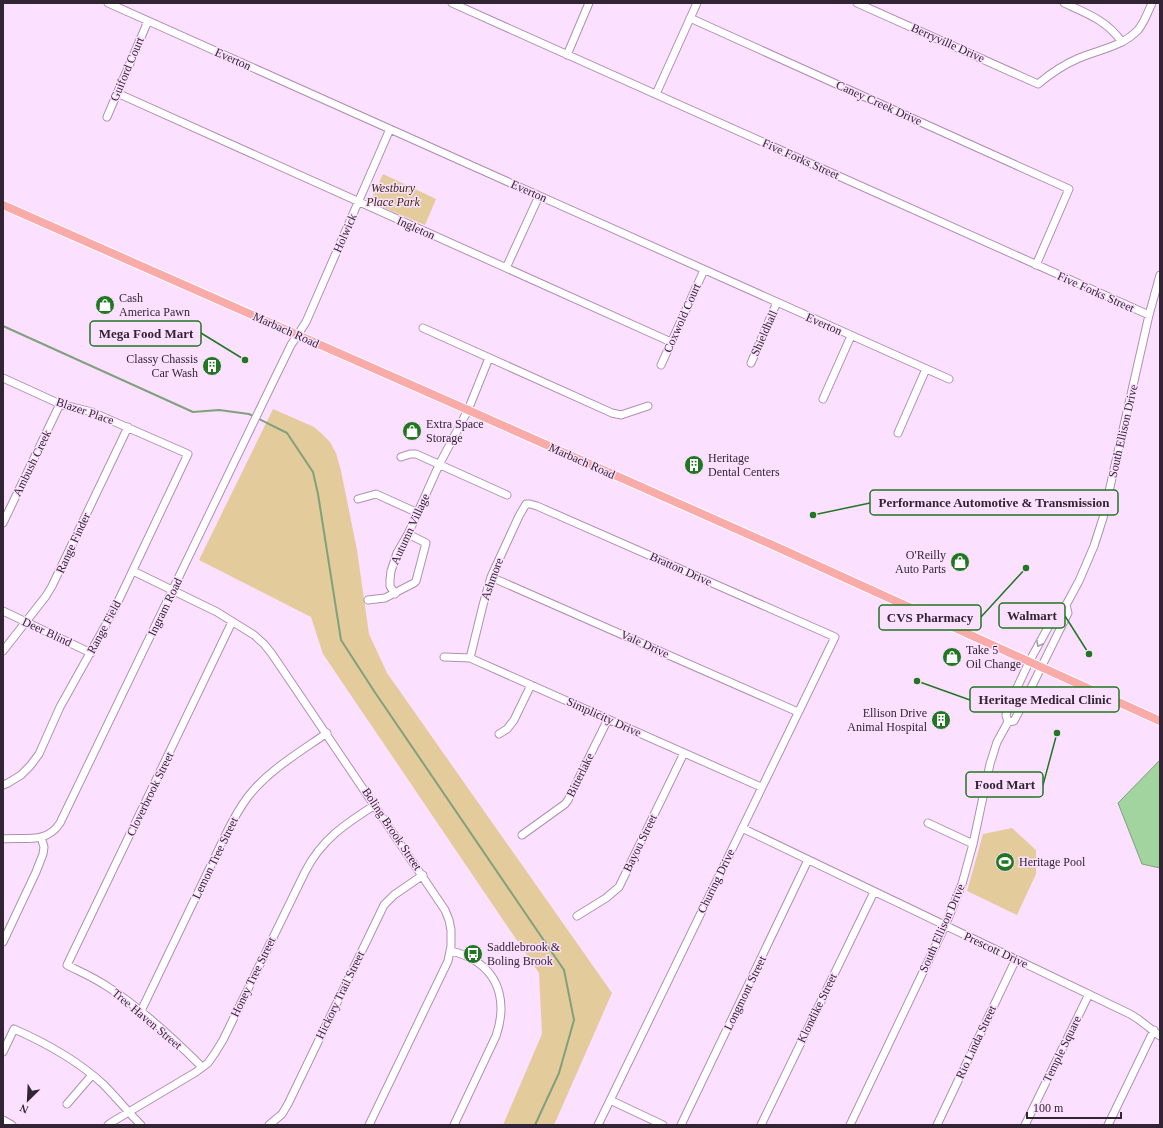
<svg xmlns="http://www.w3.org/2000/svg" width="1163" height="1128" font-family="'Times New Roman',serif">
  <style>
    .green { fill: #e3cb9c }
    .water { fill: #a1d49e; stroke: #80a07e }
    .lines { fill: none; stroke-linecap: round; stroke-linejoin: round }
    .stream { stroke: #80a07e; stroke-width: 2 }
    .minor-casing { stroke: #af8fb3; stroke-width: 9 }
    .major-casing { stroke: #fff; stroke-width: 10 }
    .minor { stroke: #fff; stroke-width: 7 }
    .major { stroke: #f9aba9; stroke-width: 8 }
    .oneway { stroke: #a39da3 }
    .labels { text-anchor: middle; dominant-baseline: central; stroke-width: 3; stroke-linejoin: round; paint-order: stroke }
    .street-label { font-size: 12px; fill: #322533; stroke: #fce0ff }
    .park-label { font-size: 12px; font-style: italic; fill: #392a0d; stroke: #fce0ff }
    .poi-label { font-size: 12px; fill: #322533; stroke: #fce0ff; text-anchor: start }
    .leader { fill: none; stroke: #207621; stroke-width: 1.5 }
    .callout-dot { fill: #207621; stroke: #fce0ff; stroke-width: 1.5 }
    .callout { fill: #fce0ff; stroke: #207621; stroke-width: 1.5 }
    .callout-label { font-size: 13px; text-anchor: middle; font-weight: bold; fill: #322533 }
  </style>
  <rect width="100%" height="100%" fill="#fce0ff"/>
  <!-- green -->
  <path class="green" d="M383,174L436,199L425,225L380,206L371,200Z
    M273,409L314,427L321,433L330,442L336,453L341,471L357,550L369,634L387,673L612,993L554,1125H503L542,1034L539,973L323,654L311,617L199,560Z
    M1012,828L1036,850V874L1017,915L967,891L983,834Z"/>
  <!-- water -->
  <path class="water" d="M1160,760V868L1142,864L1118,803Z"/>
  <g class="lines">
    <!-- stream -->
    <path class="stream" d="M3,326L193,412L219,410L249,414L287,433L313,472L318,494L341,640L374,691L564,970L574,1020L559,1073L535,1125"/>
    <!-- minor casing -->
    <g class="minor-casing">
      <path id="minor" d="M108,3L949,379
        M452,3L1149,315
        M857,3L1038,84C1050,74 1063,65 1077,59C1097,50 1122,47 1138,30C1144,23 1148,12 1152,3
        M1064,3C1088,14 1106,20 1122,42
        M690,18L1069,189L1036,265
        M567,55L589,3
        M117,93L671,342
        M656,94L697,3
        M107,117L148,21
        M506,268L539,196
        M423,328L612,413L621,415L648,406
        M751,363L777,302
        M661,365L704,270
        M3,378L60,404L92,412L188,454L114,610L60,707L39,754L30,766L21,775L8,783L3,785
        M823,399L851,336
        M898,433L926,369
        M401,457L410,454H416L507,495
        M358,499L376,494L418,513
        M3,523L60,404
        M133,571L217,612L254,635L264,644L272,654L445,910L449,920L451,930V946L448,961L369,1125
        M491,577L798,712
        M395,594L390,586V580L391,571L397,553L408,534L439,465L468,410L489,358
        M368,600L385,598L414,583L416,581L426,543L408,534
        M3,611L91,653
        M3,651L46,596L52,586L128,427
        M444,657L470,658L761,787
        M470,658L483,605L491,577L519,516L526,504H530L537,506L835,637L598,1125
        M1008,722L1014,721L1025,700L1068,613L1066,605
        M499,734L507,729L514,720L531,685
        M928,823L973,844
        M742,828L1130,1014L1138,1019L1160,1036
        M522,835L565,804L568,800L608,719
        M3,839C24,837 47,844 60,823L271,386L291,345L306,322L390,129
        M577,916L606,898L619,887L684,753
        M3,942L36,872L43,854L44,847L41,837
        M451,951C459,953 466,955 474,960C502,977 506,1007 496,1036L454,1125
        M141,1011L227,832C233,820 239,809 247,798C267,771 300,752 327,733
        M3,1052L14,1029C46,1043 77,1060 103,1084C116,1097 128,1112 141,1125
        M202,1067C173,1038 143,1010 108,987C95,978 81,972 67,965L232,622
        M610,1100L663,1125
        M67,1104L92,1075
        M3,1120L12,1125
        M108,1125L112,1122L196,1072L208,1063L215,1053L223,1040L305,872C321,840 345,824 375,805
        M269,1125L282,1114L288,1104L384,905L394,895L423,875
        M681,1125L808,860
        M761,1125L874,892
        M850,1125L945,926L962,884L973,844L990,764L997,742L1008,722L1006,715L1009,705L1029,662L1056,613L1066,605L1079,581L1094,546L1103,518L1149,315L1160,275
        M937,1125L1016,959
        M1025,1125L1089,994
        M1108,1125L1154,1030"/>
    </g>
    <!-- major casing -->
    <g class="major-casing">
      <path id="major" d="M3,205L468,410L779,548L1160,721"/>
    </g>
    <!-- minor -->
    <use href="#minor" class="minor"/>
    <!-- major -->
    <use href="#major" class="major"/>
  </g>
  <!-- one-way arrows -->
  <defs><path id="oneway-chevron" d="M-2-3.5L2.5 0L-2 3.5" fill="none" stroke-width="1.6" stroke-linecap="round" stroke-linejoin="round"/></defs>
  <use class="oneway" href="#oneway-chevron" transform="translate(1039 644) rotate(119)"/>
  <!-- icons -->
  <defs>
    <g id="shop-disc" transform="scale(1)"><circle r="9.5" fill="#207621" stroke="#fce0ff"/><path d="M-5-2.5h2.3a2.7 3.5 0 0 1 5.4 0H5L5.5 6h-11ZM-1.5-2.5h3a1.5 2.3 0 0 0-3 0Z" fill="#fff"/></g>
    <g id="building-disc" transform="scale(1)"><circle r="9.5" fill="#207621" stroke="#fce0ff"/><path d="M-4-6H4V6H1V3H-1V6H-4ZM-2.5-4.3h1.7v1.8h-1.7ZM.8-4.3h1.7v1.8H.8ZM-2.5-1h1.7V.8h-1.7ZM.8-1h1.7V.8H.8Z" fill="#fff"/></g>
    <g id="stadium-disc" transform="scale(1)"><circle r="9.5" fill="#207621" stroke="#fce0ff"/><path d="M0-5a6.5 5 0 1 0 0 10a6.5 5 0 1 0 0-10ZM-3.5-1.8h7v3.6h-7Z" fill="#fff"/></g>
    <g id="bus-disc" transform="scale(1)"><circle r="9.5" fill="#207621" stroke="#fce0ff"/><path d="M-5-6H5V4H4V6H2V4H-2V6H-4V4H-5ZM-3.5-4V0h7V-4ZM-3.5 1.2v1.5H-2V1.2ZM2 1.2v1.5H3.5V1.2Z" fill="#fff"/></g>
  </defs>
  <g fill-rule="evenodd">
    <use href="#shop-disc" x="105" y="305"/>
    <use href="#building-disc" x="212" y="366"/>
    <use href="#shop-disc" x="412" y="431"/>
    <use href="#building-disc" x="694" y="465"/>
    <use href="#shop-disc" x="960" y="562"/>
    <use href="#shop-disc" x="952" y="657"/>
    <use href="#building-disc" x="941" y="720"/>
    <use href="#stadium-disc" x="1005" y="862"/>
    <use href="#bus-disc" x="473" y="954"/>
  </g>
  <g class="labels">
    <!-- street labels -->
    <g class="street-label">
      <text transform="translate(948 43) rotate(24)">Berryville Drive</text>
      <text transform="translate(233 59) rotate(24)">Everton</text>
      <text transform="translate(127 69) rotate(-67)">Guiford Court</text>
      <text transform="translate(879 103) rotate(24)">Caney Creek Drive</text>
      <text transform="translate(801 159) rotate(24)">Five Forks Street</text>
      <text transform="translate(529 191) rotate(24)">Everton</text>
      <text transform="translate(416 228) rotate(24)">Ingleton</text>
      <text transform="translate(345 233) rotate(-66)">Holwick</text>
      <text transform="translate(1096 292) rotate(24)">Five Forks Street</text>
      <text transform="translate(682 318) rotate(-66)">Coxwold Court</text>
      <text transform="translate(824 324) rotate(24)">Everton</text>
      <text transform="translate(286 330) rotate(24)">Marbach Road</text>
      <text transform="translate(764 333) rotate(-66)">Shieldhall</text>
      <text transform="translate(85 411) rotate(19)">Blazer Place</text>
      <text transform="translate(1123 431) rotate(-77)">South Ellison Drive</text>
      <text transform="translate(582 461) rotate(24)">Marbach Road</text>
      <text transform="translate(32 463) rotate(-64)">Ambush Creek</text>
      <text transform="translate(410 529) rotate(-65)">Autumn Village</text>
      <text transform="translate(73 543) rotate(-65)">Range Finder</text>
      <text transform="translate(681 569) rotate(24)">Bratton Drive</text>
      <text transform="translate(492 579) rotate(-70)">Ashmore</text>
      <text transform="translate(165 607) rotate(-64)">Ingram Road</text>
      <text transform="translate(104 627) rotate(-62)">Range Field</text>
      <text transform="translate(47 632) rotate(25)">Deer Blind</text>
      <text transform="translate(645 644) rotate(24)">Vale Drive</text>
      <text transform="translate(604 717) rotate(24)">Simplicity Drive</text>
      <text transform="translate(580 775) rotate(-64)">Bitterlake</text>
      <text transform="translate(150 794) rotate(-64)">Cloverbrook Street</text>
      <text transform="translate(392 829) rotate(56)">Boling Brook Street</text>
      <text transform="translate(640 843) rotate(-64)">Bayou Street</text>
      <text transform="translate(215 858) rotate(-64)">Lemon Tree Street</text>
      <text transform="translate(716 881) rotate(-64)">Churing Drive</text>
      <text transform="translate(942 928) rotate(-66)">South Ellison Drive</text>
      <text transform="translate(996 950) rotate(25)">Prescott Drive</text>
      <text transform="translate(253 977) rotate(-64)">Honey Tree Street</text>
      <text transform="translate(745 993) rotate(-64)">Longmont Street</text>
      <text transform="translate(340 995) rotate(-64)">Hickory Trail Street</text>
      <text transform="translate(817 1008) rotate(-64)">Klondike Street</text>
      <text transform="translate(147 1019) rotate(40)">Tree Haven Street</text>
      <text transform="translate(976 1042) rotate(-65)">Rio Linda Street</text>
      <text transform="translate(1062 1049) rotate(-64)">Temple Square</text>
    </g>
    <!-- park labels -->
    <g class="park-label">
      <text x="393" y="188">Westbury<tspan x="393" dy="14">Place Park</tspan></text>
    </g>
    <!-- poi labels -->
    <g class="poi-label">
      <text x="119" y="298">Cash<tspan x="119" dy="14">America Pawn</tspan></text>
      <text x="198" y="359" text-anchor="end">Classy Chassis<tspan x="198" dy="14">Car Wash</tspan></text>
      <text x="426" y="424">Extra Space<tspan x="426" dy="14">Storage</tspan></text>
      <text x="708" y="458">Heritage<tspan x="708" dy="14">Dental Centers</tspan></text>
      <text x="946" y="555" text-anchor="end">O'Reilly<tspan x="946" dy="14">Auto Parts</tspan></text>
      <text x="966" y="650">Take 5<tspan x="966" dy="14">Oil Change</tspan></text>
      <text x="927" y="713" text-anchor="end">Ellison Drive<tspan x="927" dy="14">Animal Hospital</tspan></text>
      <text x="1019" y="862">Heritage Pool</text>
      <text x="487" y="947">Saddlebrook &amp;<tspan x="487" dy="14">Boling Brook</tspan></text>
    </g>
  </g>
  <!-- callouts -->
  <path class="leader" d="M245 360L201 333M813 515L870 503M1089 654L1065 616M1026 568L981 617M917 681L970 700M1057 733L1043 785"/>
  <g class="callout-dot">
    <circle cx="245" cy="360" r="4"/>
    <circle cx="813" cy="515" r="4"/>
    <circle cx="1089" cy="654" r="4"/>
    <circle cx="1026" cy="568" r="4"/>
    <circle cx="917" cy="681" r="4"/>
    <circle cx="1057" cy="733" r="4"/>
  </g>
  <g class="callout">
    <rect x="90" y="321" width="111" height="25" rx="4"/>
    <rect x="870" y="490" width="248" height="25" rx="4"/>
    <rect x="999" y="603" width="66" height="25" rx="4"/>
    <rect x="879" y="605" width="102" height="25" rx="4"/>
    <rect x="970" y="687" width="149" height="25" rx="4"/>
    <rect x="966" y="772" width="77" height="25" rx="4"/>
  </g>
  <g class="callout-label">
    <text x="146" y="338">Mega Food Mart</text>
    <text x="994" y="507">Performance Automotive &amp; Transmission</text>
    <text x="1032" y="620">Walmart</text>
    <text x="930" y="622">CVS Pharmacy</text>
    <text x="1045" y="704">Heritage Medical Clinic</text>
    <text x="1005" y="789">Food Mart</text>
  </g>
  <!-- border -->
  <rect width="1163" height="1128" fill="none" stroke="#322533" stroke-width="8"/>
  <!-- north arrow -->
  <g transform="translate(28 1100) rotate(204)" stroke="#fce0ff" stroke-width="3" paint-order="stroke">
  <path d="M0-3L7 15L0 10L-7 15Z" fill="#322533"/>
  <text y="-6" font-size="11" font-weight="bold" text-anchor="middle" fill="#322533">N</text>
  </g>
  <!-- scale -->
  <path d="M1027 1112v6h94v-6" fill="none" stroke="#322533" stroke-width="2"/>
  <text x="1033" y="1112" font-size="12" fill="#322533" stroke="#fce0ff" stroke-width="3" paint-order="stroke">100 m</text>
</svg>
